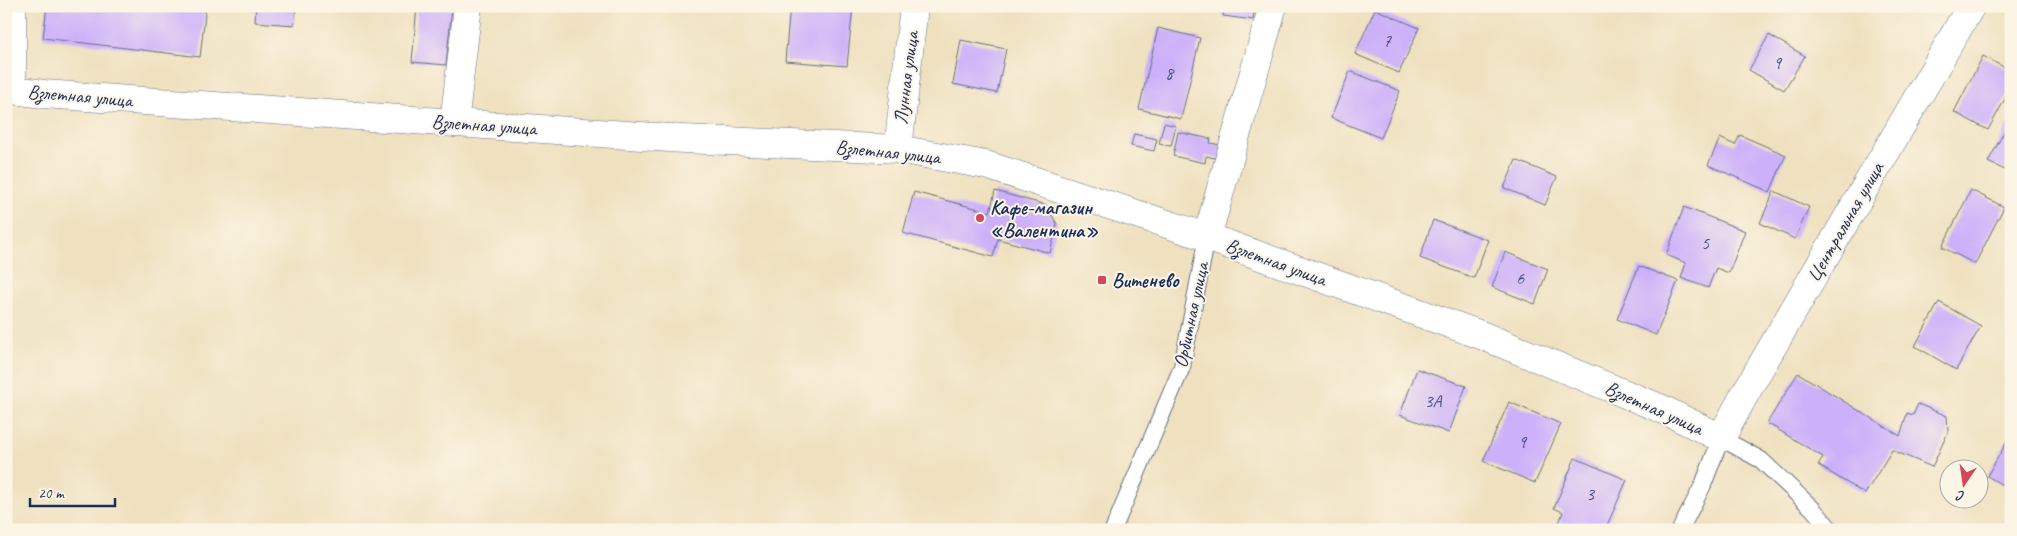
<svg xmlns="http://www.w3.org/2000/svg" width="2017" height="536" font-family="Caveat,sans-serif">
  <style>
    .building { fill: #ccb0fa }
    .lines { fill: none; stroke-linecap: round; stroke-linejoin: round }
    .lane-casing { stroke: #656d80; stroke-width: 18 }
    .street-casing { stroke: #656d80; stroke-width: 29 }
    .lane { stroke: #fff; stroke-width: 16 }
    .street { stroke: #fff; stroke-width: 28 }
    .poi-dot { fill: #d1495b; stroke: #fcf5e5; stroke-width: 2 }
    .labels { text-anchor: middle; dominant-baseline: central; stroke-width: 4; stroke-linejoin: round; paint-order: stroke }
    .number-label { font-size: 18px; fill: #474f85 }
    .street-label { font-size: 20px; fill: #1b2f5e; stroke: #fcf5e5 }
    .poi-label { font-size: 20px; font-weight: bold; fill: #1b2f5e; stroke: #fcf5e5; text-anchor: start }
  </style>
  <rect width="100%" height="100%" fill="#fcf5e5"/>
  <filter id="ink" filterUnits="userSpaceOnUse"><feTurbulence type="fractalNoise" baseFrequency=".02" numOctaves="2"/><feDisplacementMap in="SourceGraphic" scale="10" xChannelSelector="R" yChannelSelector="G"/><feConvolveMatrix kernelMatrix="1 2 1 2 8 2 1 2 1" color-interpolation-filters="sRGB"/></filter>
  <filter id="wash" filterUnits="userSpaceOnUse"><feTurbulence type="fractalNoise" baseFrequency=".0096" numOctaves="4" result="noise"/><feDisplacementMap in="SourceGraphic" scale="20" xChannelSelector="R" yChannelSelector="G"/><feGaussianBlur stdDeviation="1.12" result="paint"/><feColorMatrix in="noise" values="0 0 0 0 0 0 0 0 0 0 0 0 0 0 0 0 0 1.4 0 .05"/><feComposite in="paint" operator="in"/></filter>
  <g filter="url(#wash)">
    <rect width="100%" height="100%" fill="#efe1c0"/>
    <g id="blocks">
      <!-- building -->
      <path class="building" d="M47,6H136L154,8V6H206L200,57L43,38Z
        M256,6H296L294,25L255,22Z
        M376,6H407V11Z
        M417,6H452L446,65L412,62Z
        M790,6H853L847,66L785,61Z
        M1224,6H1255L1253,20L1223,16Z
        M1375,9L1419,28L1399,73L1355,54Z
        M1158,28L1200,38L1181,119L1139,109Z
        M1769,35L1805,56L1784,90L1749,70Z
        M961,40L1006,49L997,93L953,84Z
        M1983,56L2011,71V88L1988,130L1954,112Z
        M1350,71L1400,91L1381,138L1331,118Z
        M2011,119V173L1988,162Z
        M1164,123L1176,126L1171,146L1159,144Z
        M1178,132L1211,139L1210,143L1226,146L1223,160L1206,156L1205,163L1173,156Z
        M1134,134L1157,139L1154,151L1131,146Z
        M1740,135L1786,155L1770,192L1708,165L1720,138L1735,145Z
        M1516,160L1557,177L1545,205L1504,188Z
        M1971,190L2004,207L1975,264L1942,247Z
        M995,191L1046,205L1057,224L1050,253L998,239L993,257L903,233L914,192L990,212Z
        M1774,191L1809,207L1795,239L1760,223Z
        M1684,207L1745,231L1729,273L1716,268L1708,288L1681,278L1686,263L1666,255Z
        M1433,220L1488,240L1474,278L1420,258Z
        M1505,252L1548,269L1535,304L1492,287Z
        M1639,266L1678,281L1656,335L1617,319Z
        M1939,302L1981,326L1956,370L1915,346Z
        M1417,369L1466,386L1449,433L1400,415Z
        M1798,373L1900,436L1907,413L1913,415L1918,404L1947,416L1948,432L1932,467L1892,450L1865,494L1818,465L1823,457L1767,423Z
        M1509,402L1561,424L1535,483L1483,461Z
        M2009,438L2011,439V490L1987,476Z
        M1575,458L1627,480L1605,530H1598L1590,526L1588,530H1576L1559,523L1563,512L1554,508Z"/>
    </g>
  </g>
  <g filter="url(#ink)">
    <use href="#blocks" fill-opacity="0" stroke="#656d80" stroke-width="1"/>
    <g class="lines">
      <!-- lane casing -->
      <g class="lane-casing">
        <path id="lane" d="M1113,530L1182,367L1207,237
          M1680,530L1703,485L1721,438L1761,460L1813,509L1831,530"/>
      </g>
      <!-- street casing -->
      <g class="street-casing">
        <path id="street" d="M6,89L44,94L684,139L898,149L986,165L1207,237L1481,335L1662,409L1721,438L1746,392L1971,6
          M12,90V6
          M454,123L468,6
          M898,149L914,6
          M1207,237L1273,6"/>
      </g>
      <!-- lane -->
      <use href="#lane" class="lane"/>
      <!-- street -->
      <use href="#street" class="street"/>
    </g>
  </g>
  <!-- markers -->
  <g class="poi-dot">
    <circle cx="980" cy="218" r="5"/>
    <rect x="1097" y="275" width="10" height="10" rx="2.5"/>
  </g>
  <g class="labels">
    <!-- number labels -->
    <g class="number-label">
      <text x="1387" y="41">7</text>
      <text x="1777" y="63">9</text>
      <text x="1169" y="73">8</text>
      <text x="1705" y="243">5</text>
      <text x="1520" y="278">6</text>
      <text x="1433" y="401">3А</text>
      <text x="1522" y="442">9</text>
      <text x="1590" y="494">3</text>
    </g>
    <!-- street labels -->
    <g class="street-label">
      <text transform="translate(906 78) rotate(-83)">Лунная улица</text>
      <text transform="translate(80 96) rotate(5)">Взлетная улица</text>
      <text transform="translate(484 125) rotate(4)">Взлетная улица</text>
      <text transform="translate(888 152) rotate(6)">Взлетная улица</text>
      <text transform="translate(1845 222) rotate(-60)">Центральная улица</text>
      <text transform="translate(1276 262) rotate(20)">Взлетная улица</text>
      <text transform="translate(1191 315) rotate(-78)">Орбитная улица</text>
      <text transform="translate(1654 408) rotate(24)">Взлетная улица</text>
    </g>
    <!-- poi labels -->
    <g class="poi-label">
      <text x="990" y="207">Кафе-магазин<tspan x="990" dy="23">«Валентина»</tspan></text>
      <text x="1112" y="280">Витенево</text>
    </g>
  </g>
  <!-- margin -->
  <rect width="2017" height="536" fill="none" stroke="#fcf5e5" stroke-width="25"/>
  <!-- north arrow -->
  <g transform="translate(1964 484) rotate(193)"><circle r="24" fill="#fcf5e5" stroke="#a2a6af"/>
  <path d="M0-4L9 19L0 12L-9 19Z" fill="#d1495b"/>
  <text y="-8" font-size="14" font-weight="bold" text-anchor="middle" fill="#1b2f5e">С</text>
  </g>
  <!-- scale -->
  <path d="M30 498v8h85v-8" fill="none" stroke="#1b2f5e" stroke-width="2.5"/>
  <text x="38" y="498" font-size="15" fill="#1b2f5e" stroke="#fcf5e5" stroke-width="4" paint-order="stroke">20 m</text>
</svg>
